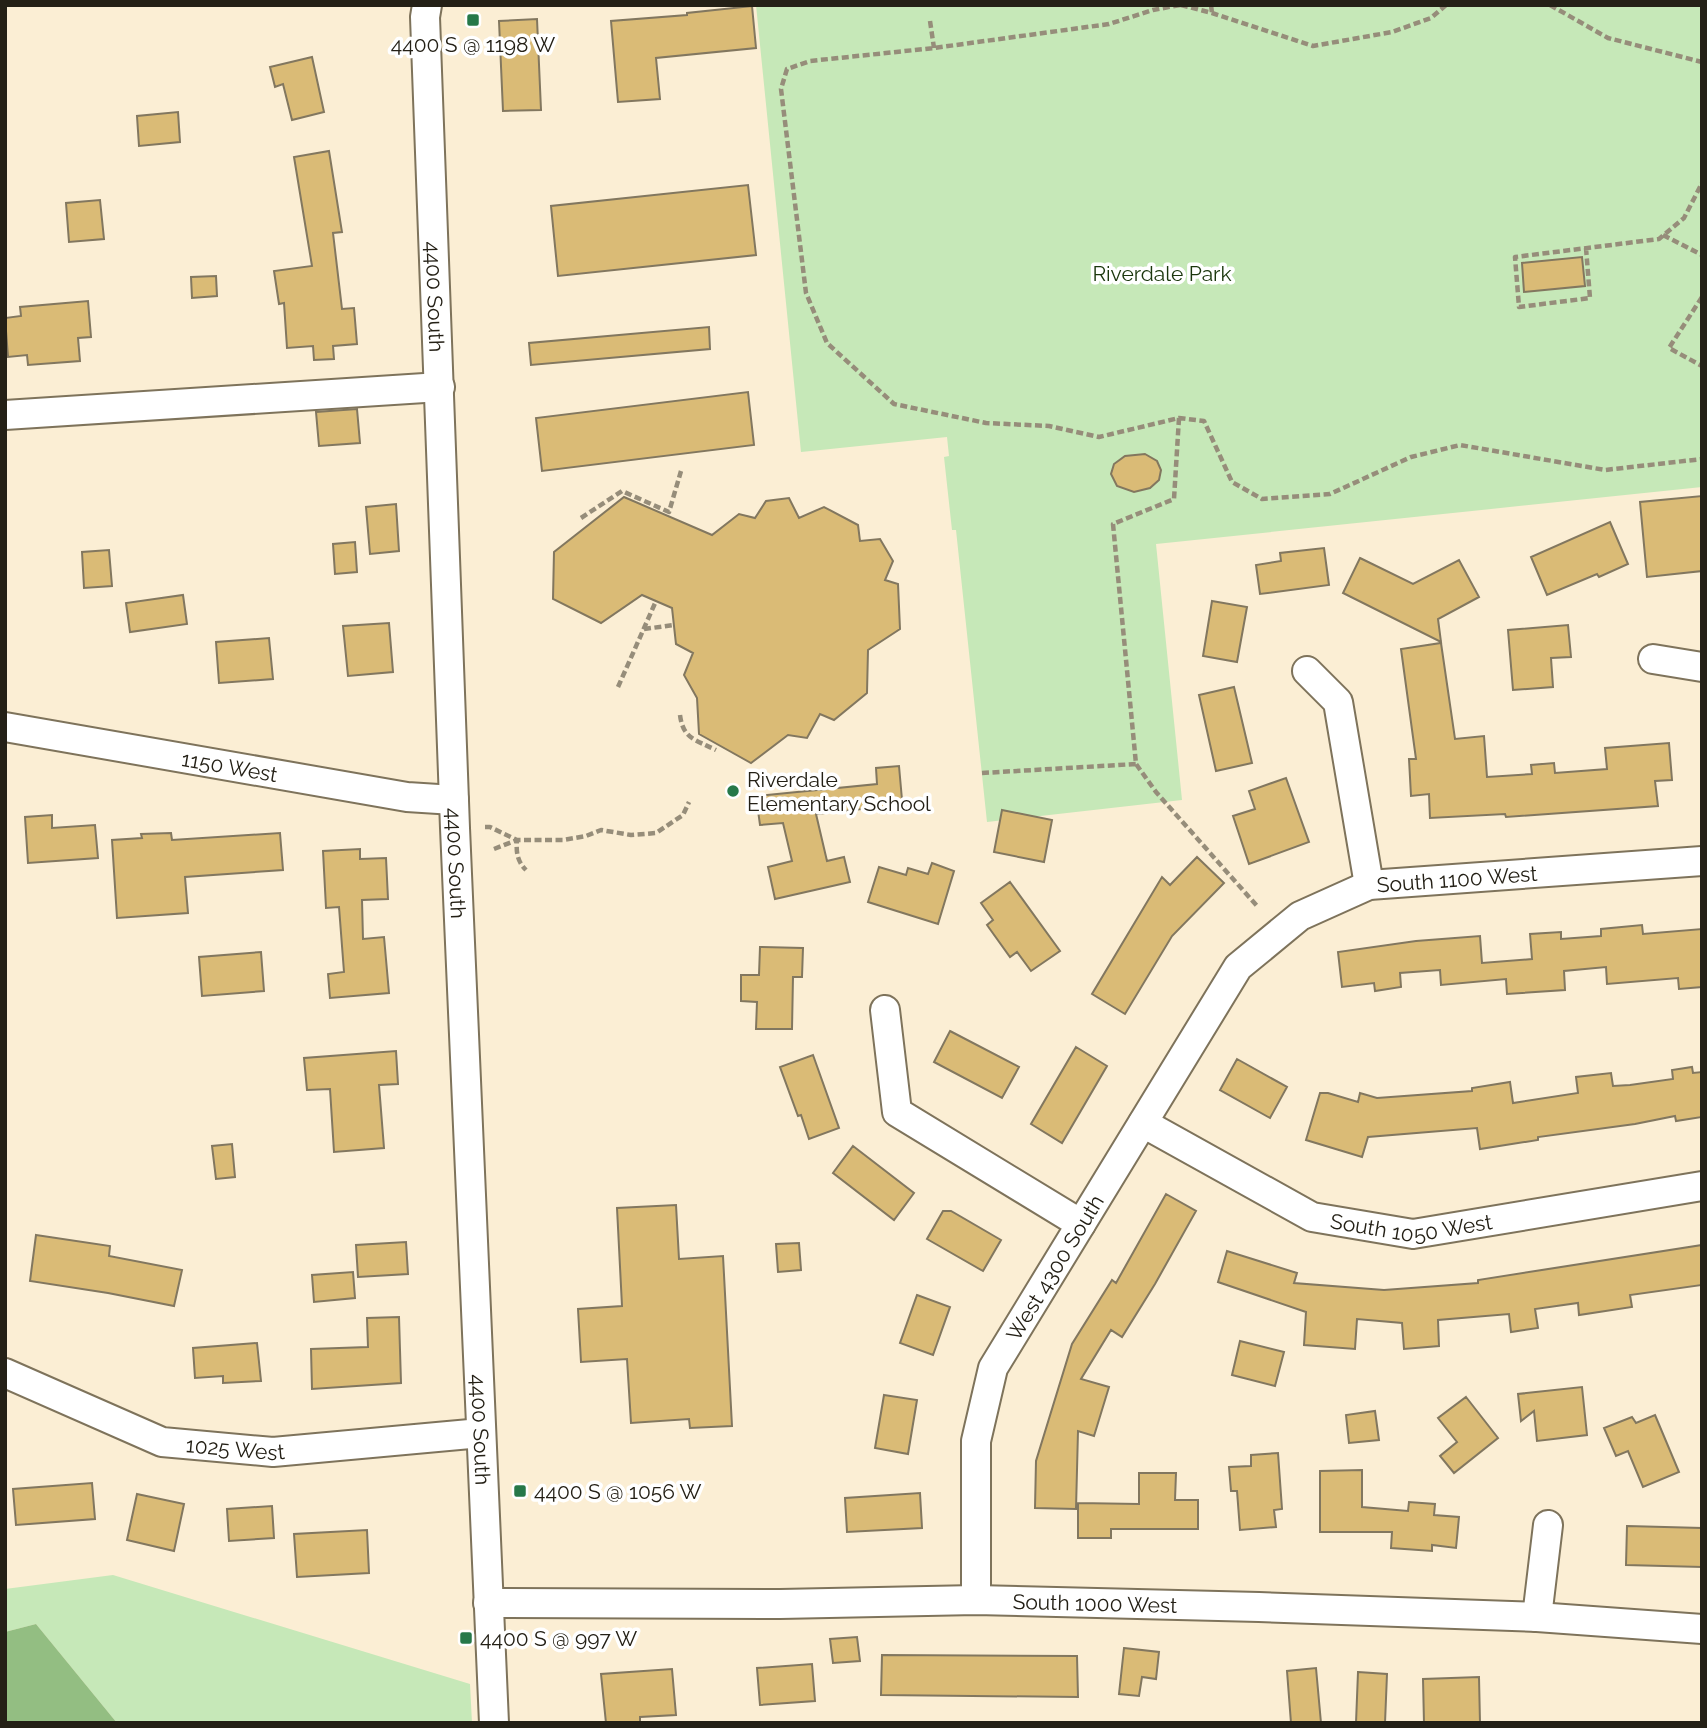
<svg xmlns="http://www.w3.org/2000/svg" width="1707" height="1728" font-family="Raleway,sans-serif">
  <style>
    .green { fill: #c6e8b8 }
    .forest { fill: #93be82 }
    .building { fill: #dabb76; stroke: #82775f; stroke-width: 2 }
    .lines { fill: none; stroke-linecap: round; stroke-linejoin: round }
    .minor-casing { stroke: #7e735b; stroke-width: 32 }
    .path { stroke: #968d7a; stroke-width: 4.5; stroke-dasharray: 7 3.5; stroke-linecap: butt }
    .minor { stroke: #fff; stroke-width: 28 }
    .poi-dot { fill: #267849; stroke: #fff; stroke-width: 2.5 }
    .labels { text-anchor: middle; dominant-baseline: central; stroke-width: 7; stroke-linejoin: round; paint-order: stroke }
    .poi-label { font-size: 21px; fill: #242016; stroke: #fff; text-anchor: start }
    .park-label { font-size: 21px; fill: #1a360c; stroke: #fff }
    .street-label { font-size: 21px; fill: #242016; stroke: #fff }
  </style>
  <rect width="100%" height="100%" fill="#fbeed4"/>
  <!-- green -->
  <path class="green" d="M756,5H1702V487L1156,544L1182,800L987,822L956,530H952L944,457L949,456L947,437L801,452Z
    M113,1575L470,1684L472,1723H117L36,1624L5,1632V1589Z"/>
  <!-- forest -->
  <path class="forest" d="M36,1624L117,1723H5V1632Z"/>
  <!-- building -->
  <path class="building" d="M752,6L756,48L656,58L660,99L618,102L611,21L687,15V13Z
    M537,19L541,110L503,111L499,21Z
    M312,57L324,112L292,120L283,84L275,87L270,67Z
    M178,112L180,142L139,146L137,116Z
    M329,151L342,232L333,233L342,309L354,308L357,344L333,346L334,359L314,360L313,346L287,348L284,303L279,304L274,271L312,266L294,157Z
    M748,185L756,255L558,276L551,206Z
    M100,200L104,239L69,242L66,203Z
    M1582,257L1585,286L1524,292L1522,263Z
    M216,276L217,296L192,298L191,277Z
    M88,301L91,337L78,338L80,361L28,365L27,355L8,357L5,318L21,316L20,307Z
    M709,327L710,349L531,365L529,343Z
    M748,392L754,445L542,471L536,418Z
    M357,409L360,443L319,446L316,412Z
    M1145,454L1157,461L1161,470L1159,480L1150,488L1134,492L1117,486L1111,474L1114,464L1125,456Z
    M1702,496V571L1647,577L1640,502Z
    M624,497L712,535L739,514L755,518L766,501L789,498L799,518L824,507L858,525L860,541L880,539L893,561L885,580L898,584L900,629L868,650L867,693L834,720L820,714L807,738L788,735L751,763L699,734L697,698L684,675L693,653L676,644L672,608L642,595L601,623L553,599L554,552Z
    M396,504L399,551L370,554L366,507Z
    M1610,522L1628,564L1599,577L1597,574L1547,595L1531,557Z
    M355,542L357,572L335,574L333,544Z
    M1324,548L1329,585L1260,594L1256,565L1281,561L1280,553Z
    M109,550L112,586L84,588L82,552Z
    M1360,558L1413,584L1459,560L1479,597L1438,619L1441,642L1343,593Z
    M183,595L187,624L130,632L126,603Z
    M1212,601L1247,607L1237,662L1203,656Z
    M389,623L393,672L348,676L343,626Z
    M1568,625L1571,657L1551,658L1553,687L1513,690L1508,630Z
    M269,638L273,679L219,683L216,642Z
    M1441,643L1455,739L1484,736L1487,777L1532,774L1531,765L1554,763L1555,773L1607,769L1605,748L1669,743L1672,780L1655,781L1658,806L1506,817L1505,814L1430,818L1429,794L1411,796L1409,759H1416L1401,649Z
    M1234,687L1252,763L1216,771L1199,695Z
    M899,766L903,811L880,813V807L816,814L827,861L844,857L850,882L775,899L768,867L792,861L783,823L760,825L756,796L877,784L876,768Z
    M1286,778L1309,842L1249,864L1233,816L1255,809L1249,791Z
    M1002,810L1052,820L1044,862L994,852Z
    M52,815V828L95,825L98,858L28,863L25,817Z
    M171,833L172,840L280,833L283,870L185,877L188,913L117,918L112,840L142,838L141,834Z
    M360,849V859L386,858L388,899L362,900L363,939L384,937L389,993L330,998L328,974L344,972L339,907L326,908L323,851Z
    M1197,857L1224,883L1172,936L1125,1014L1092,994L1162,877L1170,885Z
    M932,863L954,871L938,924L868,902L879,867L906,875L908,868L928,874Z
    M1010,882L1060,951L1031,971L1017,952L1010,957L987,925L993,920L981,903Z
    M1642,925L1643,934L1702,929V987L1679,989L1678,978L1607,984L1606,967L1564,971L1565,990L1507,994L1506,979L1441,985L1440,970L1400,973L1401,987L1375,991L1374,983L1342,987L1338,952L1416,941L1480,936L1482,963L1532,959L1530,934L1561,932V939L1601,936V929Z
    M760,947L803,948L802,977H793L792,1029H756L757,1002L741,1001V975H759Z
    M261,952L264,991L202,996L199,957Z
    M950,1031L1019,1067L1002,1098L934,1062Z
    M1076,1047L1107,1066L1062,1143L1031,1124Z
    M396,1051L398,1084L379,1085L384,1148L334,1152L330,1089L307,1090L304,1058Z
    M813,1055L839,1128L809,1139L801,1115L798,1116L780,1067Z
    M1237,1059L1287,1087L1270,1118L1220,1090Z
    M1692,1067L1693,1073L1702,1072V1117L1676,1121L1675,1116L1635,1124L1538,1137V1140L1480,1149L1477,1128L1368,1137L1362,1157L1306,1140L1320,1093H1328L1358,1102L1360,1093L1377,1098L1472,1091V1088L1510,1082L1513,1103L1578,1093L1576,1077L1611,1073L1613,1086L1630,1085L1673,1079L1672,1070Z
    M232,1144L235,1177L216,1179L212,1146Z
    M853,1146L914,1193L894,1220L833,1173Z
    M1166,1194L1196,1211L1155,1284L1122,1337L1111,1330L1081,1379L1109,1387L1094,1436L1078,1431L1076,1509L1035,1508L1036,1461L1072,1344L1112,1280L1116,1283Z
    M676,1205L679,1259L723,1256L732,1426L690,1428L689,1419L631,1423L627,1359L581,1362L578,1309L622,1306L617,1208Z
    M943,1211H951L1001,1240L983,1271L927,1239Z
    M36,1235L110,1246L109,1256L182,1270L174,1306L108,1293L30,1281Z
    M406,1242L408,1274L358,1277L356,1245Z
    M799,1243L801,1270L778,1272L776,1244Z
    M1702,1245V1285L1630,1295L1632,1307L1579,1315L1578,1303L1535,1309L1538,1328L1511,1332L1509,1314L1438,1320L1439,1346L1404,1349L1402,1323L1357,1319L1355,1349L1304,1345L1306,1312L1218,1282L1227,1251L1297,1273L1294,1283L1384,1290L1478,1283V1280Z
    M353,1272L355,1298L314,1302L312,1275Z
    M917,1295L950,1307L933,1355L900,1343Z
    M399,1317L401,1383L312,1389L311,1349L368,1347L367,1318Z
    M1240,1341L1284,1352L1275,1386L1232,1375Z
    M257,1343L261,1381L223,1383V1376L195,1378L193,1348Z
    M1582,1387L1587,1435L1537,1441L1534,1411L1521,1421L1518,1394Z
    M884,1395L917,1400L908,1454L875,1448Z
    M1466,1397L1498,1438L1454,1473L1440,1456L1457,1442L1438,1418Z
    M1375,1411L1379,1440L1349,1443L1346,1415Z
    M1655,1415L1679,1472L1643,1487L1628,1451L1616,1456L1604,1428L1632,1417L1636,1423Z
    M1278,1453L1282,1509L1274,1510L1276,1527L1240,1530L1237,1491H1231L1229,1467L1251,1466V1455Z
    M1362,1470V1507L1408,1511L1409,1502L1435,1504L1434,1515L1459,1517L1456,1548L1432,1545V1551L1391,1548L1392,1532H1320V1471Z
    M1139,1473H1176L1175,1500H1198V1529H1111V1538H1078V1503L1139,1504Z
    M92,1483L95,1519L16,1525L13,1489Z
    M920,1493L922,1528L847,1532L845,1498Z
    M137,1494L184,1504L174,1551L127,1540Z
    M272,1506L274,1538L229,1541L227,1509Z
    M1627,1526L1702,1528V1567L1626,1565Z
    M367,1530L369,1573L297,1577L294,1534Z
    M857,1637L860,1661L833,1663L830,1639Z
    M1124,1648L1159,1652L1156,1679L1142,1677L1139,1696L1119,1694Z
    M882,1655L1077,1656L1078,1697L881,1695Z
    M812,1664L815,1701L760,1705L757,1668Z
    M1316,1668L1321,1723H1291L1287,1671Z
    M672,1669L676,1715L640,1717V1723H606L601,1674Z
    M1358,1672L1387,1674L1385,1723H1356Z
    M1479,1677L1480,1723H1424L1423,1679Z"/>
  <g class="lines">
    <!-- minor casing -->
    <g class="minor-casing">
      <g id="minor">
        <path id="s1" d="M427,5L425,17L455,828L494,1723"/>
        <path d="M5,415L440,387"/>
        <path d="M1653,659L1702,667"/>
        <path d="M1307,671L1338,702L1369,885"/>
        <path id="s2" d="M5,727L407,797L454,800"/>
        <path d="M885,1010L897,1112L1081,1224"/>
        <path id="s3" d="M1143,1123L1312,1217L1413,1234L1702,1186"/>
        <path id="s4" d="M5,1373L162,1442L273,1452L481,1433"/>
        <path id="s5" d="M976,1600V1441L993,1368L1238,967L1300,916L1369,885L1702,861"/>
        <path id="s6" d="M488,1603L780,1604L976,1600L1259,1607L1537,1617L1702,1629"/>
        <path d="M1537,1617L1548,1525"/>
      </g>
    </g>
    <!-- path -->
    <path class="path" d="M1180,5L1153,10L1109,24L934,48L810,61L787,69L781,89L806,293L827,343L894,404L986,423L1049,426L1099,437L1179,418L1204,421L1232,482L1262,499L1330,494L1411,457L1460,445L1605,470L1702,459
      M1181,5L1212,13L1313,46L1392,32L1431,18L1446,5
      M1211,5L1212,13
      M1550,5L1608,38L1702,62
      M930,21L934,48
      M1663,235L1702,255
      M1586,248L1590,298L1519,307L1515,257L1659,239L1684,218L1702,183
      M1702,297L1669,348L1702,366
      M1179,418L1174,499L1113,524L1136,764L1156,792L1257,906
      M581,518L622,491L669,512L681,471
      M644,629L674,625
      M618,687L656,601
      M680,715C683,739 696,740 716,750
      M982,773L1136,764
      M485,827H490L517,840H563L586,836L601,830L631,835L656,833L683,815L689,802
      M494,849L517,840C516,852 517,861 526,870"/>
    <!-- minor -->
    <use href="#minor" class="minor"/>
  </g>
  <!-- markers -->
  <g class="poi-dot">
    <rect x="466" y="13" width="14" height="14" rx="3.5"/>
    <circle cx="733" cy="791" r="7"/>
    <rect x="513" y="1484" width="14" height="14" rx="3.5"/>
    <rect x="459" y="1631" width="14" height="14" rx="3.5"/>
  </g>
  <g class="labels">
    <!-- poi labels -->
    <g class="poi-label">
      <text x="473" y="44" text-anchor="middle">4400 S @ 1198 W</text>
      <text x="747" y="779">Riverdale<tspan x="747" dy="24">Elementary School</tspan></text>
      <text x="534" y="1491">4400 S @ 1056 W</text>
      <text x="480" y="1638">4400 S @ 997 W</text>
    </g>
    <!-- park labels -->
    <g class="park-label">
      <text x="1162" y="273">Riverdale Park</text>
    </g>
    <!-- street labels -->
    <g class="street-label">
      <text stroke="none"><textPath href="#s1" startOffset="292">4400 South</textPath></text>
      <text stroke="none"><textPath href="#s2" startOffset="228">1150 West</textPath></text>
      <text stroke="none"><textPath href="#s1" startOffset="859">4400 South</textPath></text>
      <text stroke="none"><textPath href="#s5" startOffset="948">South 1100 West</textPath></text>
      <text stroke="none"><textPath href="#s3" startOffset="294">South 1050 West</textPath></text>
      <text stroke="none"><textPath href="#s5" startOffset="352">West 4300 South</textPath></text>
      <text stroke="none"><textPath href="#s1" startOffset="1426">4400 South</textPath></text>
      <text stroke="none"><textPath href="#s4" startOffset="245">1025 West</textPath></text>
      <text stroke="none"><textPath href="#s6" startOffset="607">South 1000 West</textPath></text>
    </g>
  </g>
  <!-- border -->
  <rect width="1707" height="1728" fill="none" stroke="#242016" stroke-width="14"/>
</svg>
